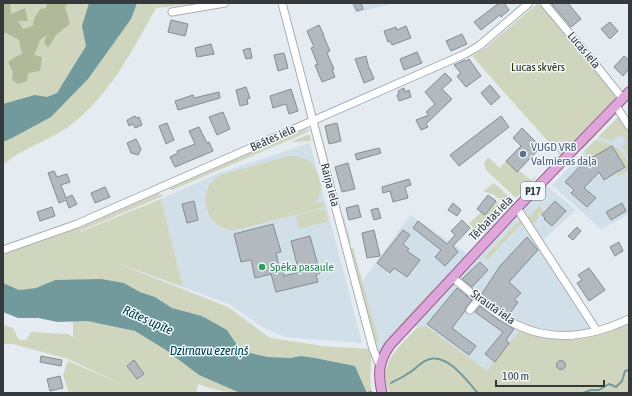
<svg xmlns="http://www.w3.org/2000/svg" width="632" height="396" font-family="'Asap Condensed',sans-serif">
  <style>
    .built { fill: #d1dfe9 }
    .green { fill: #d0d6bd }
    .forest { fill: #b1b999 }
    .water { fill: #729a9d }
    .lines { fill: none; stroke-linecap: round; stroke-linejoin: round }
    .stream { stroke: #729a9d; stroke-width: 2 }
    .building { fill: #b2b9bf; stroke: #858c92 }
    .minor-casing { stroke: #a8afb4; stroke-width: 9 }
    .major-casing { stroke: #965a91; stroke-width: 11 }
    .minor { stroke: #fff; stroke-width: 7 }
    .major { stroke: #dfa7d9; stroke-width: 9 }
    .service-dot { fill: #5c6f8a; stroke: #f1f9ff; stroke-width: 1.5 }
    .leisure-dot { fill: #2e9e5b; stroke: #f1f9ff; stroke-width: 1.5 }
    .labels { text-anchor: middle; dominant-baseline: central; stroke-width: 3; stroke-linejoin: round; paint-order: stroke }
    .shield { fill: #f1f9ff; stroke: #6e7376; stroke-width: 1 }
    .shield-label { font-size: 11px; font-weight: bold; fill: #36393b }
    .street-label { font-size: 12px; fill: #36393b; stroke: #f1f9ff }
    .park-label { font-size: 12px; fill: #262d06; stroke: #f1f9ff }
    .service-label { font-size: 12px; fill: #4e5e75; stroke: #f1f9ff; text-anchor: start }
    .leisure-label { font-size: 12px; fill: #27864d; stroke: #f1f9ff; text-anchor: start }
    .water-label { font-size: 13px; font-style: italic; fill: #004146; stroke: #f1f9ff }
  </style>
  <rect width="100%" height="100%" fill="#e4ebf1"/>
  <!-- built -->
  <path class="built" d="M351,3H396L355,13Z
    M629,132V214L601,229L552,185L598,137Z
    M310,143L362,343L285,337L262,327L229,304L183,287L161,199L219,173Z
    M542,182L576,210L540,243L597,331L581,335L528,329L484,378L411,322L380,366L357,289L410,215L471,256Z"/>
  <!-- green -->
  <path class="green" d="M3,3H202L156,8C132,51 109,97 68,127C48,141 22,148 3,165Z
    M537,4L542,6L547,12L617,97L561,156L472,56L485,48Z
    M612,116L613,117L583,149L581,148Z
    M619,116L621,117L629,132V157L622,147C632,138 617,130 613,141L598,137Z
    M308,129L309,130L308,132L172,190H171L170,188L303,130Z
    M317,129H320L339,202L335,201Z
    M307,135H310L311,141L291,142Z
    M595,140C612,142 629,151 629,170L619,176L617,172L625,167L612,146L590,159L584,151Z
    M289,156C308,157 315,162 320,181C322,190 321,196 315,204L323,202L325,207L232,231V230C227,229 221,228 217,224C203,213 201,190 215,179C218,177 221,175 224,174Z
    M488,157L500,168L506,161L517,172L518,170L531,180L536,176H537L516,198L486,170L484,163Z
    M494,183L514,201L508,206L494,195L483,191Z
    M158,193L163,196L80,231V232L161,199L183,287L112,261L228,307L270,338L323,346L370,349C373,364 368,379 372,393H367L355,366L315,358L301,356L290,358L268,357L241,351L227,330L202,316L172,308L155,297L140,292L124,283L55,280L36,288L19,290L3,283V250L77,224L79,228Z
    M496,201L506,210L484,234L479,232L469,224L481,212L485,215Z
    M539,206H540L544,212L541,216L540,214L538,216V219L532,225L527,217L532,214L533,212Z
    M322,209L326,211L328,219L326,222L302,228L298,226L296,216L298,215Z
    M343,215L351,243L347,244L340,217Z
    M520,220L522,223L490,257L488,259L484,257Z
    M353,248L378,337L379,341L375,343L349,249Z
    M433,289L435,290L383,344H382Z
    M73,321H87L135,331L238,392L246,393C229,393 214,390 198,384L196,393H69L63,375L68,361L121,384L68,359L13,344H3V324L14,329L18,338L21,340H26L31,332L68,334L73,337Z
    M629,323V393H390C388,389 386,385 386,381C382,359 403,343 417,328L423,326H426L487,371L519,331C530,334 540,338 552,339C580,343 604,335 629,323Z"/>
  <!-- forest -->
  <path class="forest" d="M3,3H10L11,14L25,8L28,21H18L23,29L33,26L34,19L40,9L46,8L47,3H68L65,7L70,24L56,35L48,48L44,42L47,35L40,40L34,55L42,57L40,71L28,73L27,81L18,84L12,80L13,72L8,62L15,57L22,54L19,40L6,33H3Z"/>
  <!-- water -->
  <path class="water" d="M89,3H137L131,19L88,79L51,117L12,138L3,142V104L35,95L47,97L57,93L86,46L82,26Z
    M101,279L124,283L140,292L155,297L172,308L202,316L227,330L241,351L268,357L290,358L301,356L315,358L355,366L367,393H246L238,392L199,375L166,350L135,331L87,321L58,322L38,318H18L3,312V283L19,290L36,288L55,280Z"/>
  <g class="lines">
    <!-- stream -->
    <path class="stream" d="M391,383C396,380 402,378 407,374C416,370 420,361 430,359C448,354 467,381 478,393
      M367,393L371,392
      M583,393L591,390H599L609,384L616,387L622,381L625,371L629,370"/>
  </g>
  <!-- building -->
  <path class="building" d="M353,3H361L363,9L357,11Z
    M499,3H504L509,10L501,17L500,15L481,30L474,22Z
    M551,3H568L581,19L571,27Z
    M171,20L188,24L185,36L168,32Z
    M610,22L618,31L610,39L601,29Z
    M319,25L324,35H323L330,51L327,53L334,69H332L335,77L322,82L315,65H318L311,48L314,47L307,31Z
    M406,26L411,38L392,45L390,41L388,42L384,31L396,27L397,30Z
    M462,34L467,44L451,51L446,41Z
    M211,44L214,54L197,57L195,48Z
    M250,48L252,58L246,59L243,50Z
    M417,52L422,63L404,70L400,59Z
    M284,53L288,68L278,71L274,55Z
    M366,56L369,69H370L374,79L364,83L355,59Z
    M624,56L629,60V69L623,76L614,67Z
    M469,59L481,76L466,87L457,76L461,73L454,65L465,60L466,61Z
    M445,73L452,80L442,89L452,99L426,124L428,127L421,130L416,120L429,115L426,112L435,104L425,92Z
    M490,85L500,97L491,105L481,93Z
    M246,87L250,98L247,99L248,104L240,106L236,90Z
    M404,88L405,92L409,90L411,97L399,101L397,95L399,94L398,91Z
    M291,89L298,111L289,114L286,104L273,108L270,96Z
    M219,92L220,98L178,110L175,101L193,95L194,98Z
    M223,112L230,129L217,135L209,117Z
    M135,116L136,118L139,117L142,125L135,128L133,124L129,126L127,120Z
    M501,116L509,127L459,166L450,155Z
    M167,123L174,140L166,144L159,126Z
    M337,123L341,141L329,144L325,126Z
    M199,127L207,143L209,142L213,151L175,167L170,157L178,153L177,151L195,144L189,131Z
    M522,128L541,147L517,172L506,161L521,146L513,138Z
    M136,139L141,149L138,155L131,153L127,143Z
    M612,146L625,167L604,180L599,172L584,188L596,198L587,207L571,193L574,190L565,182L584,162Z
    M379,148L381,153L357,160L355,154Z
    M348,163L355,189L342,192L335,167Z
    M54,171L57,177L67,174L70,182L61,185L66,198L72,195L77,204L69,208L66,200L59,203L48,173Z
    M409,179L411,185L405,187L408,198L393,202L390,191L383,193L382,187Z
    M105,187L110,197L95,203L91,193Z
    M488,195L496,201L485,215L477,209Z
    M194,201L198,220L187,223L182,204Z
    M555,201L566,211L552,226L544,219L545,218L542,215Z
    M453,203L461,210L457,216L448,210Z
    M622,203L626,211L611,220L606,212Z
    M358,205L361,217L349,220L346,208Z
    M52,207L55,216L40,221L37,212Z
    M378,208L381,218L374,220L371,210Z
    M462,220L470,228L453,246L458,252L445,266L435,257L441,250L413,228L418,221L447,244L455,235L451,231Z
    M273,224L281,252L276,253L280,270L283,269L284,276L299,272L291,241L310,236L320,273L316,275L318,282L276,292L271,274L255,278L251,260L241,262L234,234Z
    M577,227L581,231L573,240L568,236Z
    M374,230L380,256L367,258L362,233Z
    M403,230L410,235L403,244L409,249L407,251L420,260L407,277L394,268L390,273L377,263Z
    M527,237L538,250L509,282L521,293L514,300L518,302L509,315L481,295L500,266Z
    M619,242L623,251L615,256L610,247Z
    M480,262L488,270L472,287L462,279Z
    M589,268L605,290L589,301L577,283L582,280L578,275Z
    M457,288L472,300L466,307L465,311L452,328L476,346L469,355L427,324Z
    M480,306L497,319L514,329L506,340L509,343L495,362L485,354L503,332L475,312Z
    M41,356L62,360L61,366L40,362Z
    M134,360L144,374L137,379L127,366Z
    M556.5 365a4.5 4.5 0 1 1 9 0a4.5 4.5 0 1 1-9 0Z
    M60,376L63,388L50,391L47,379Z"/>
  <g class="lines">
    <!-- minor casing -->
    <g class="minor-casing">
      <path id="minor" d="M282,3L357,289L373,349L380,366
        M544,3L599,69L623,99
        M172,12L225,3
        M616,106L629,126
        M517,208L597,331
        M3,250L77,224L465,54L479,46L529,3
        M453,278C472,293 494,314 517,325C554,343 593,336 629,319
        M470,310L479,299"/>
    </g>
    <!-- major casing -->
    <g class="major-casing">
      <path id="major" d="M382,393C378,374 378,362 390,345L517,208L629,92"/>
    </g>
    <!-- minor -->
    <use href="#minor" class="minor"/>
    <!-- major -->
    <use href="#major" class="major"/>
  </g>
  <!-- markers -->
  <circle class="service-dot" cx="523" cy="154" r="4"/>
  <circle class="leisure-dot" cx="262" cy="267" r="4"/>
  <g class="labels">
    <!-- shield labels -->
    <rect class="shield" x="521" y="182" width="24" height="18" rx="3"/>
    <g class="shield-label">
      <text x="533" y="191">P17</text>
    </g>
    <!-- street labels -->
    <g class="street-label">
      <text transform="translate(584 50) rotate(50)">Lucas iela</text>
      <text transform="translate(273 138) rotate(-24)">Beātes iela</text>
      <text transform="translate(330 185) rotate(75)">Raiņa iela</text>
      <text transform="translate(491 218) rotate(-46)">Tērbatas iela</text>
      <text transform="translate(493 307) rotate(35)">Strauta iela</text>
    </g>
    <!-- park labels -->
    <g class="park-label">
      <text x="538" y="67">Lucas skvērs</text>
    </g>
    <!-- service labels -->
    <g class="service-label">
      <text x="531" y="147">VUGD VRB<tspan x="531" dy="14">Valmieras daļa</tspan></text>
    </g>
    <!-- leisure labels -->
    <g class="leisure-label">
      <text x="270" y="267">Spēka pasaule</text>
    </g>
    <!-- water labels -->
    <g class="water-label">
      <text transform="translate(148 320) rotate(24)">Rātes upīte</text>
      <text x="209" y="350">Dzirnavu ezeriņš</text>
    </g>
  </g>
  <!-- border -->
  <rect width="632" height="396" fill="none" stroke="#36393b" stroke-width="8"/>
  <!-- scale -->
  <path d="M496 380v6h108v-6" fill="none" stroke="#36393b" stroke-width="2"/>
  <text x="502" y="380" font-size="12" fill="#36393b" stroke="#f1f9ff" stroke-width="3" paint-order="stroke">100 m</text>
</svg>
